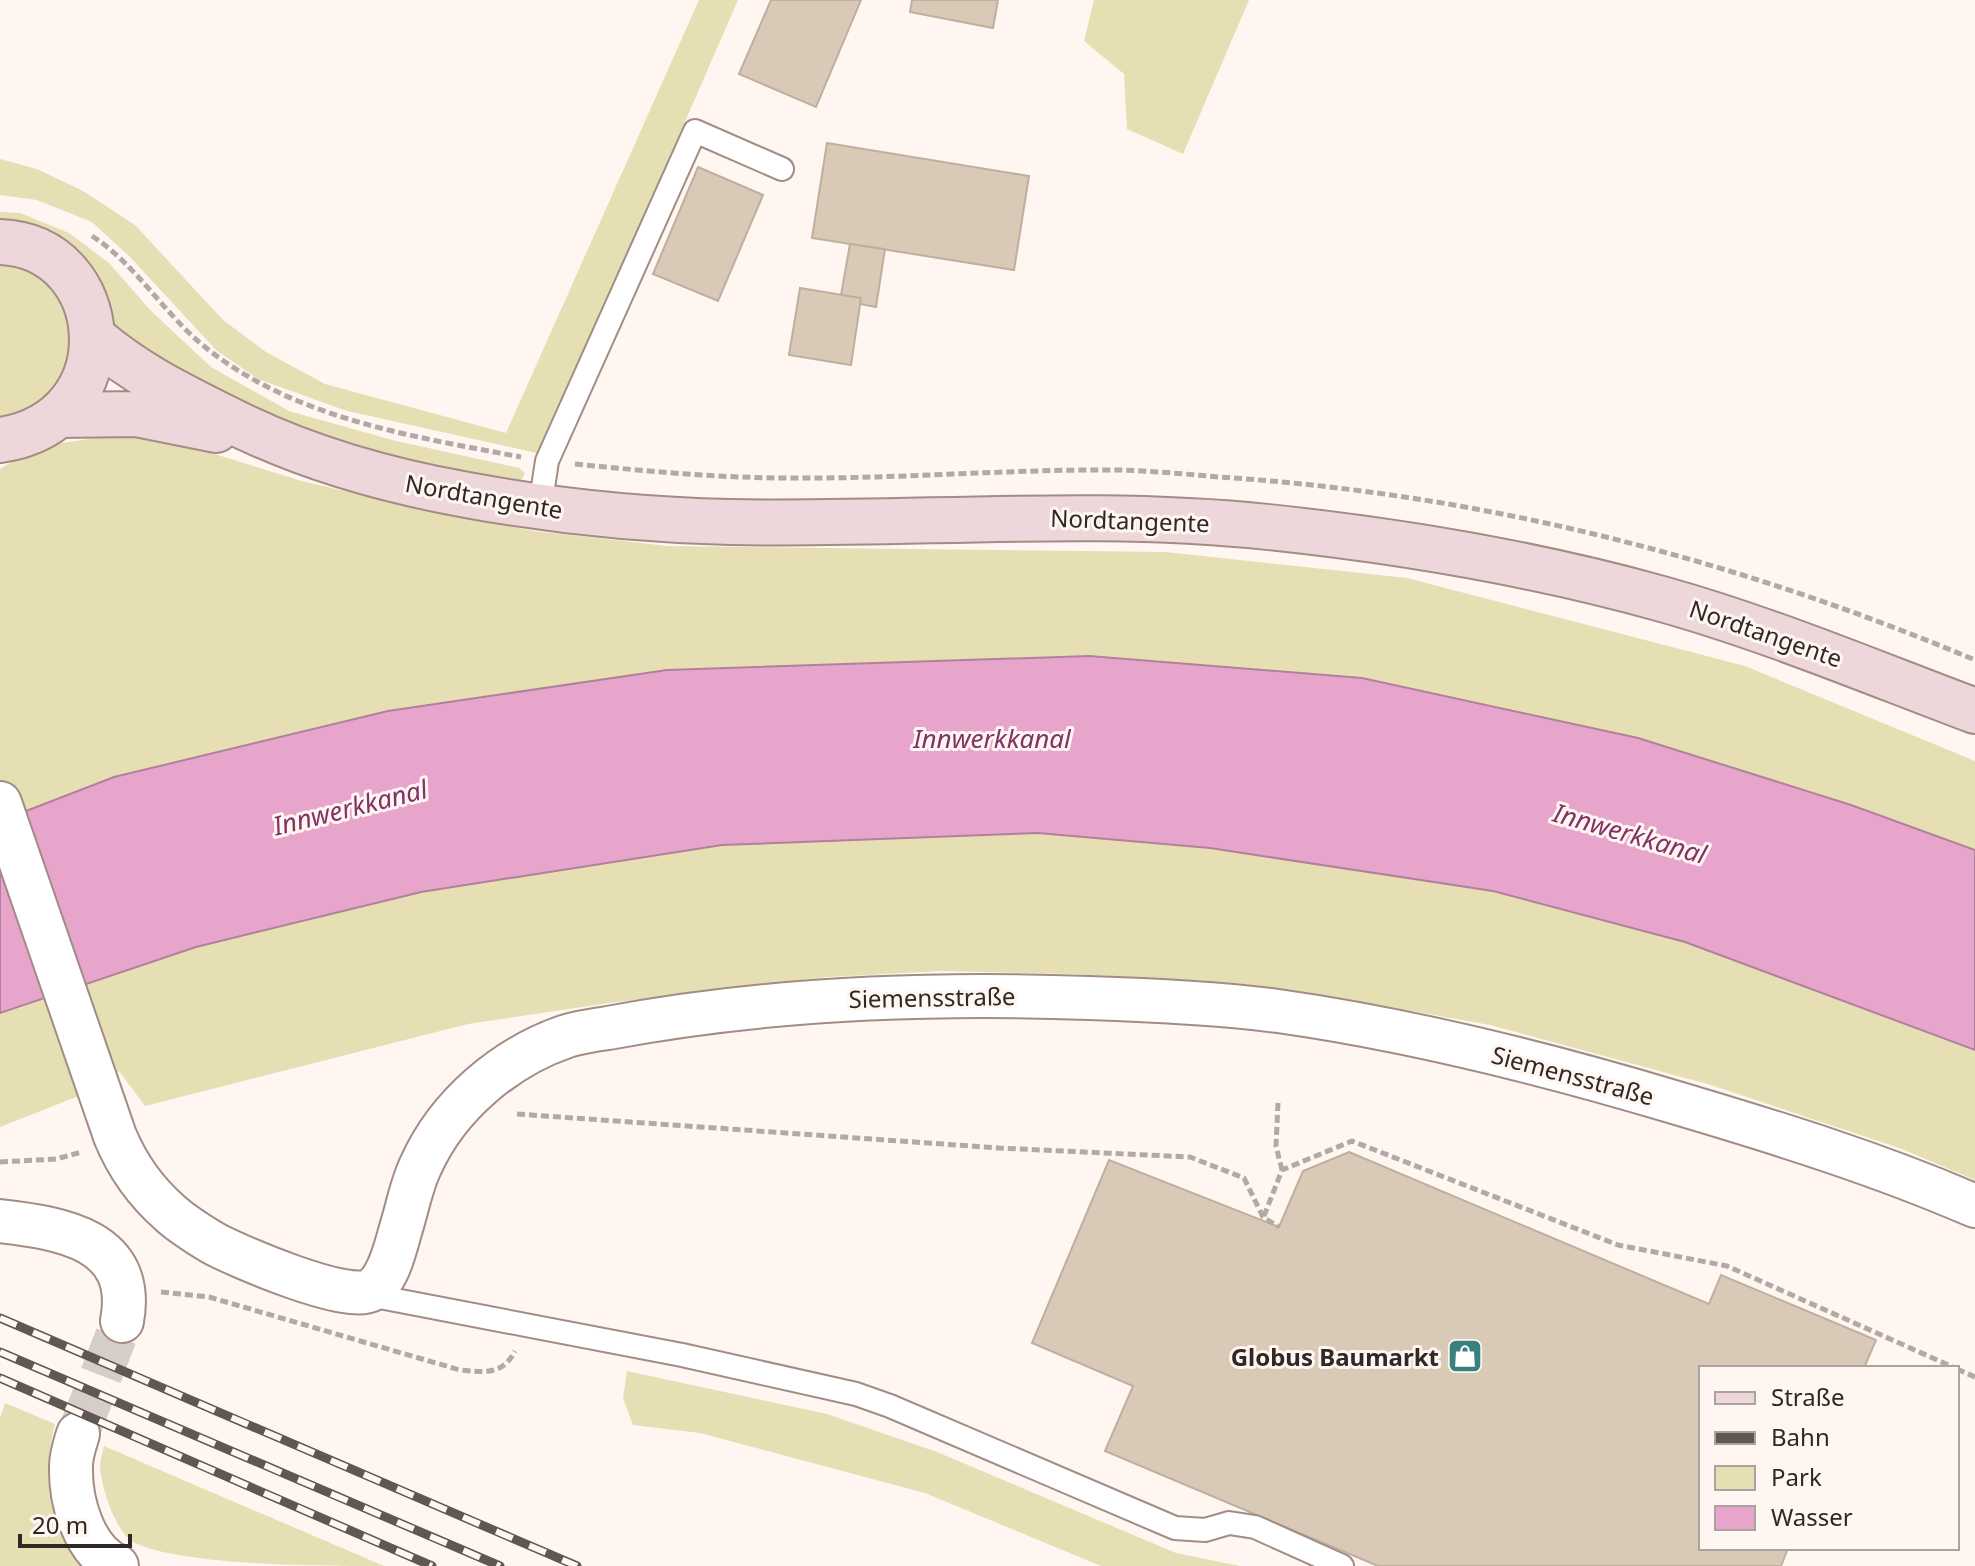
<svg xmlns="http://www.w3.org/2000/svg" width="1975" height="1566" font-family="'Noto Sans',sans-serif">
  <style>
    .green { fill: #e5dfb3 }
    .water { fill: #e8a5cc; stroke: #b1809a; stroke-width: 2 }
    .building { fill: #d9cab8; stroke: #beaf9e; stroke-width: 2 }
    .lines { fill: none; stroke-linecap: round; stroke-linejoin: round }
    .street-tunnel { stroke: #d6ccc8; stroke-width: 42; stroke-dasharray: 42 21; stroke-linecap: butt }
    .lane-casing { stroke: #a28c84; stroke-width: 26 }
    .street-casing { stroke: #a28c84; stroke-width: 46 }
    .secondary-casing { stroke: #a28c84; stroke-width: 48 }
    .path { stroke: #b2a9a5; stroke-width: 5; stroke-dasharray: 8 4; stroke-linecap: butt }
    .lane { stroke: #fff; stroke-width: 22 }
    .street { stroke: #fff; stroke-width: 42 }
    .secondary { stroke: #edd7da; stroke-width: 44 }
    .rail-casing { stroke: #5f5753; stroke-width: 9 }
    .rail { stroke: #fff5f1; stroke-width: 6; stroke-dasharray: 18; stroke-linecap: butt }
    .labels { text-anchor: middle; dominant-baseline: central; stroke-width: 6; stroke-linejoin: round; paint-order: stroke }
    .street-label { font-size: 24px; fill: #302824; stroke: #fff5f1 }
    .poi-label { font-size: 24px; font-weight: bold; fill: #302824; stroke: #fff5f1; text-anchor: end }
    .water-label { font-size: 26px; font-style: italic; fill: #813366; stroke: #fff5f1 }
  </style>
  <rect width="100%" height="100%" fill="#fff5f1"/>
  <!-- green -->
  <path class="green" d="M699,0H738L552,427L537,453L347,411L258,379L216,350L132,259L92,222L37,200L0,195V159L37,169L83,191L135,225L223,320L266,352L325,384L506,433Z
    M1094,0H1249L1183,154L1127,129L1124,74L1084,41Z
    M0,212L20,213L69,233L109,263L151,311L211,367L289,411L392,440L519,468L525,473L520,483L391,455L291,424L189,383L136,350L113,323L99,284L39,229L0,219Z
    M0,262C17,265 32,269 46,280C78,307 80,364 50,393C36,407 19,412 0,416Z
    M116,435L195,448L302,481L430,511L534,531L668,546L1165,552L1407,578L1745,666L1975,761V850L1851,805L1638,738L1363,678L1089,656L667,670L388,711L114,777L0,821V469L35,447Z
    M1038,833L1210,848L1493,891L1685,942L1975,1050V1180L1902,1149L1711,1085L1490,1025L1361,1002L1214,982L1074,974L940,971L828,977L609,1003L468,1024L145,1106L119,1071L99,1088L0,1127V1013L196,947L421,892L722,845Z
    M627,1371L827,1414L937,1452L1176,1553L1240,1566H1101L925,1493L700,1433L633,1425L623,1398Z
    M5,1403L55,1424C41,1479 47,1522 84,1566H0V1418Z
    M104,1446L384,1566C324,1566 180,1566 133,1542C115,1531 100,1484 100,1464C101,1458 103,1451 104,1446Z"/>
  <!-- water -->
  <path class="water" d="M1089,656L1362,678L1638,738L1851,805L1975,850V1050L1685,942L1493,891L1210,848L1038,833L722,845L421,892L196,947L0,1013V821L114,777L388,711L667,670Z"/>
  <!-- building -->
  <path class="building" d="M771,0H861L816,107L739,74Z
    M912,0H998L993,28L910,12Z
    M827,143L1029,176L1014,270L812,238Z
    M698,167L763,195L718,301L653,274Z
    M850,244L885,249L876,307L860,304L861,298L841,295Z
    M800,288L861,298L851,365L789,355Z
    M1349,1152L1709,1304L1721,1275L1876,1340L1864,1368H1701V1548H1788L1781,1566H1378L1105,1451L1133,1386L1032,1343L1109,1160L1279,1227L1303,1171Z"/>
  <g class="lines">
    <!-- street-tunnel -->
    <path class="street-tunnel" d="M78,1434L122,1321"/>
    <!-- lane casing -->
    <g class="lane-casing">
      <path id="lane" d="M540,507L547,461L695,131L782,169
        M364,1294L682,1355L856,1394L890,1406L1175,1528L1205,1530L1229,1523L1255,1527L1342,1566"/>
    </g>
    <!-- street casing -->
    <g class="street-casing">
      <path id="street" d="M0,803L115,1136C127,1165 146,1192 170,1213C182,1224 198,1234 213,1243C237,1256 348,1304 371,1290C390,1279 396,1244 402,1225C408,1205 412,1183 421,1165C448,1105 505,1057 567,1036C580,1032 594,1030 608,1028C767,998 928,992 1089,998C1152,1000 1216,1003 1278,1011C1413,1030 1547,1064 1677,1103C1778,1133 1878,1164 1975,1206
        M0,1221C62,1228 137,1240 122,1321
        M78,1434C75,1444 71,1455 71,1466C70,1500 83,1550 117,1566"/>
    </g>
    <!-- secondary casing -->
    <g class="secondary-casing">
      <path id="secondary" d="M0,242C115,246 130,421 0,440
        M93,337C135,373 176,393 226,418C302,457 383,480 467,495C554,511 641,520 730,522C909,526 1088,508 1268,527C1401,541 1533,563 1662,599C1769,629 1871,672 1975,711
        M60,415L136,414L216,430"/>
    </g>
    <!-- path -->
    <path class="path" d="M92,236C133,262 162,310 199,342C289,418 410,436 521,457
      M575,464C646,471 717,478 789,478C899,479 1009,469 1119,470C1152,471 1186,474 1219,477C1482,494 1732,558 1975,660
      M1278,1103L1276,1146L1282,1170
      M517,1114L999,1148L1190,1157L1244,1178L1263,1217L1279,1227
      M0,1162L56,1159L82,1152
      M1264,1216L1282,1170L1352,1141L1618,1245L1727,1266L1955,1368
      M161,1292L209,1297L460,1370C484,1372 502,1376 515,1351
      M1957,1369L1975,1377"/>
    <!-- lane -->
    <use href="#lane" class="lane"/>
    <!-- street -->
    <use href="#street" class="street"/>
    <!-- secondary -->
    <use href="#secondary" class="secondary"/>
    <!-- rail casing -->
    <g class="rail-casing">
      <path id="rail" d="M0,1318L577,1566
        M0,1352L500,1566
        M0,1378L432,1566"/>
    </g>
    <!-- rail -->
    <use href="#rail" class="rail"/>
  </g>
  <!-- icons -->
  <defs>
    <g id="shop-square" transform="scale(1.8)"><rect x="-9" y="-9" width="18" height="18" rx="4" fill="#39817c" stroke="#fff5f1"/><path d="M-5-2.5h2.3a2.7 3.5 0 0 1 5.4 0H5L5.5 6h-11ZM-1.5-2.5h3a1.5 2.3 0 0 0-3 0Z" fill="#fff"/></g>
  </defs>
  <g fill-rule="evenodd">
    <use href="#shop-square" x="1465" y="1356"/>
  </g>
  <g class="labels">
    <!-- street labels -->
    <g class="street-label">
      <text transform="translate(484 496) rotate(10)">Nordtangente</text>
      <text transform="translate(1130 520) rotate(2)">Nordtangente</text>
      <text transform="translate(1766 633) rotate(19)">Nordtangente</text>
      <text transform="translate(932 997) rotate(-1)">Siemensstraße</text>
      <text transform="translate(1573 1075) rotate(15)">Siemensstraße</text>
    </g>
    <!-- poi labels -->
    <g class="poi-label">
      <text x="1439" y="1356">Globus Baumarkt</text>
    </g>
    <!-- water labels -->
    <g class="water-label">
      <text x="992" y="738">Innwerkkanal</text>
      <text transform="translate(350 807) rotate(-14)">Innwerkkanal</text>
      <text transform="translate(1630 833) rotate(16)">Innwerkkanal</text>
    </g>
  </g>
  <!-- legend -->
  <rect x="1699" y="1366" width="260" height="184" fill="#fff5f1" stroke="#aca39f" stroke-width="2"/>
  <rect x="1715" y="1392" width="40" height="12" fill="#edd7da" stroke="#aca39f" stroke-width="2"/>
  <text x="1771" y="1406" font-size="24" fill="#302824">Straße</text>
  <rect x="1715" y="1432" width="40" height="12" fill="#5f5753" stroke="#aca39f" stroke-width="2"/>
  <text x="1771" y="1446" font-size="24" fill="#302824">Bahn</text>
  <rect x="1715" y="1466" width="40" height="24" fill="#e5dfb3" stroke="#aca39f" stroke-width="2"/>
  <text x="1771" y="1486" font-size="24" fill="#302824">Park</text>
  <rect x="1715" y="1506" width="40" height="24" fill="#e8a5cc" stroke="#aca39f" stroke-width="2"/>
  <text x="1771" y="1526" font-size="24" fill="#302824">Wasser</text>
  <!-- scale -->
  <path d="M20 1534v12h110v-12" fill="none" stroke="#302824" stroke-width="4"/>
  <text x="32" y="1534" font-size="24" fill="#302824" stroke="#fff5f1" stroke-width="6" paint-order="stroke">20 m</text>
</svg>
